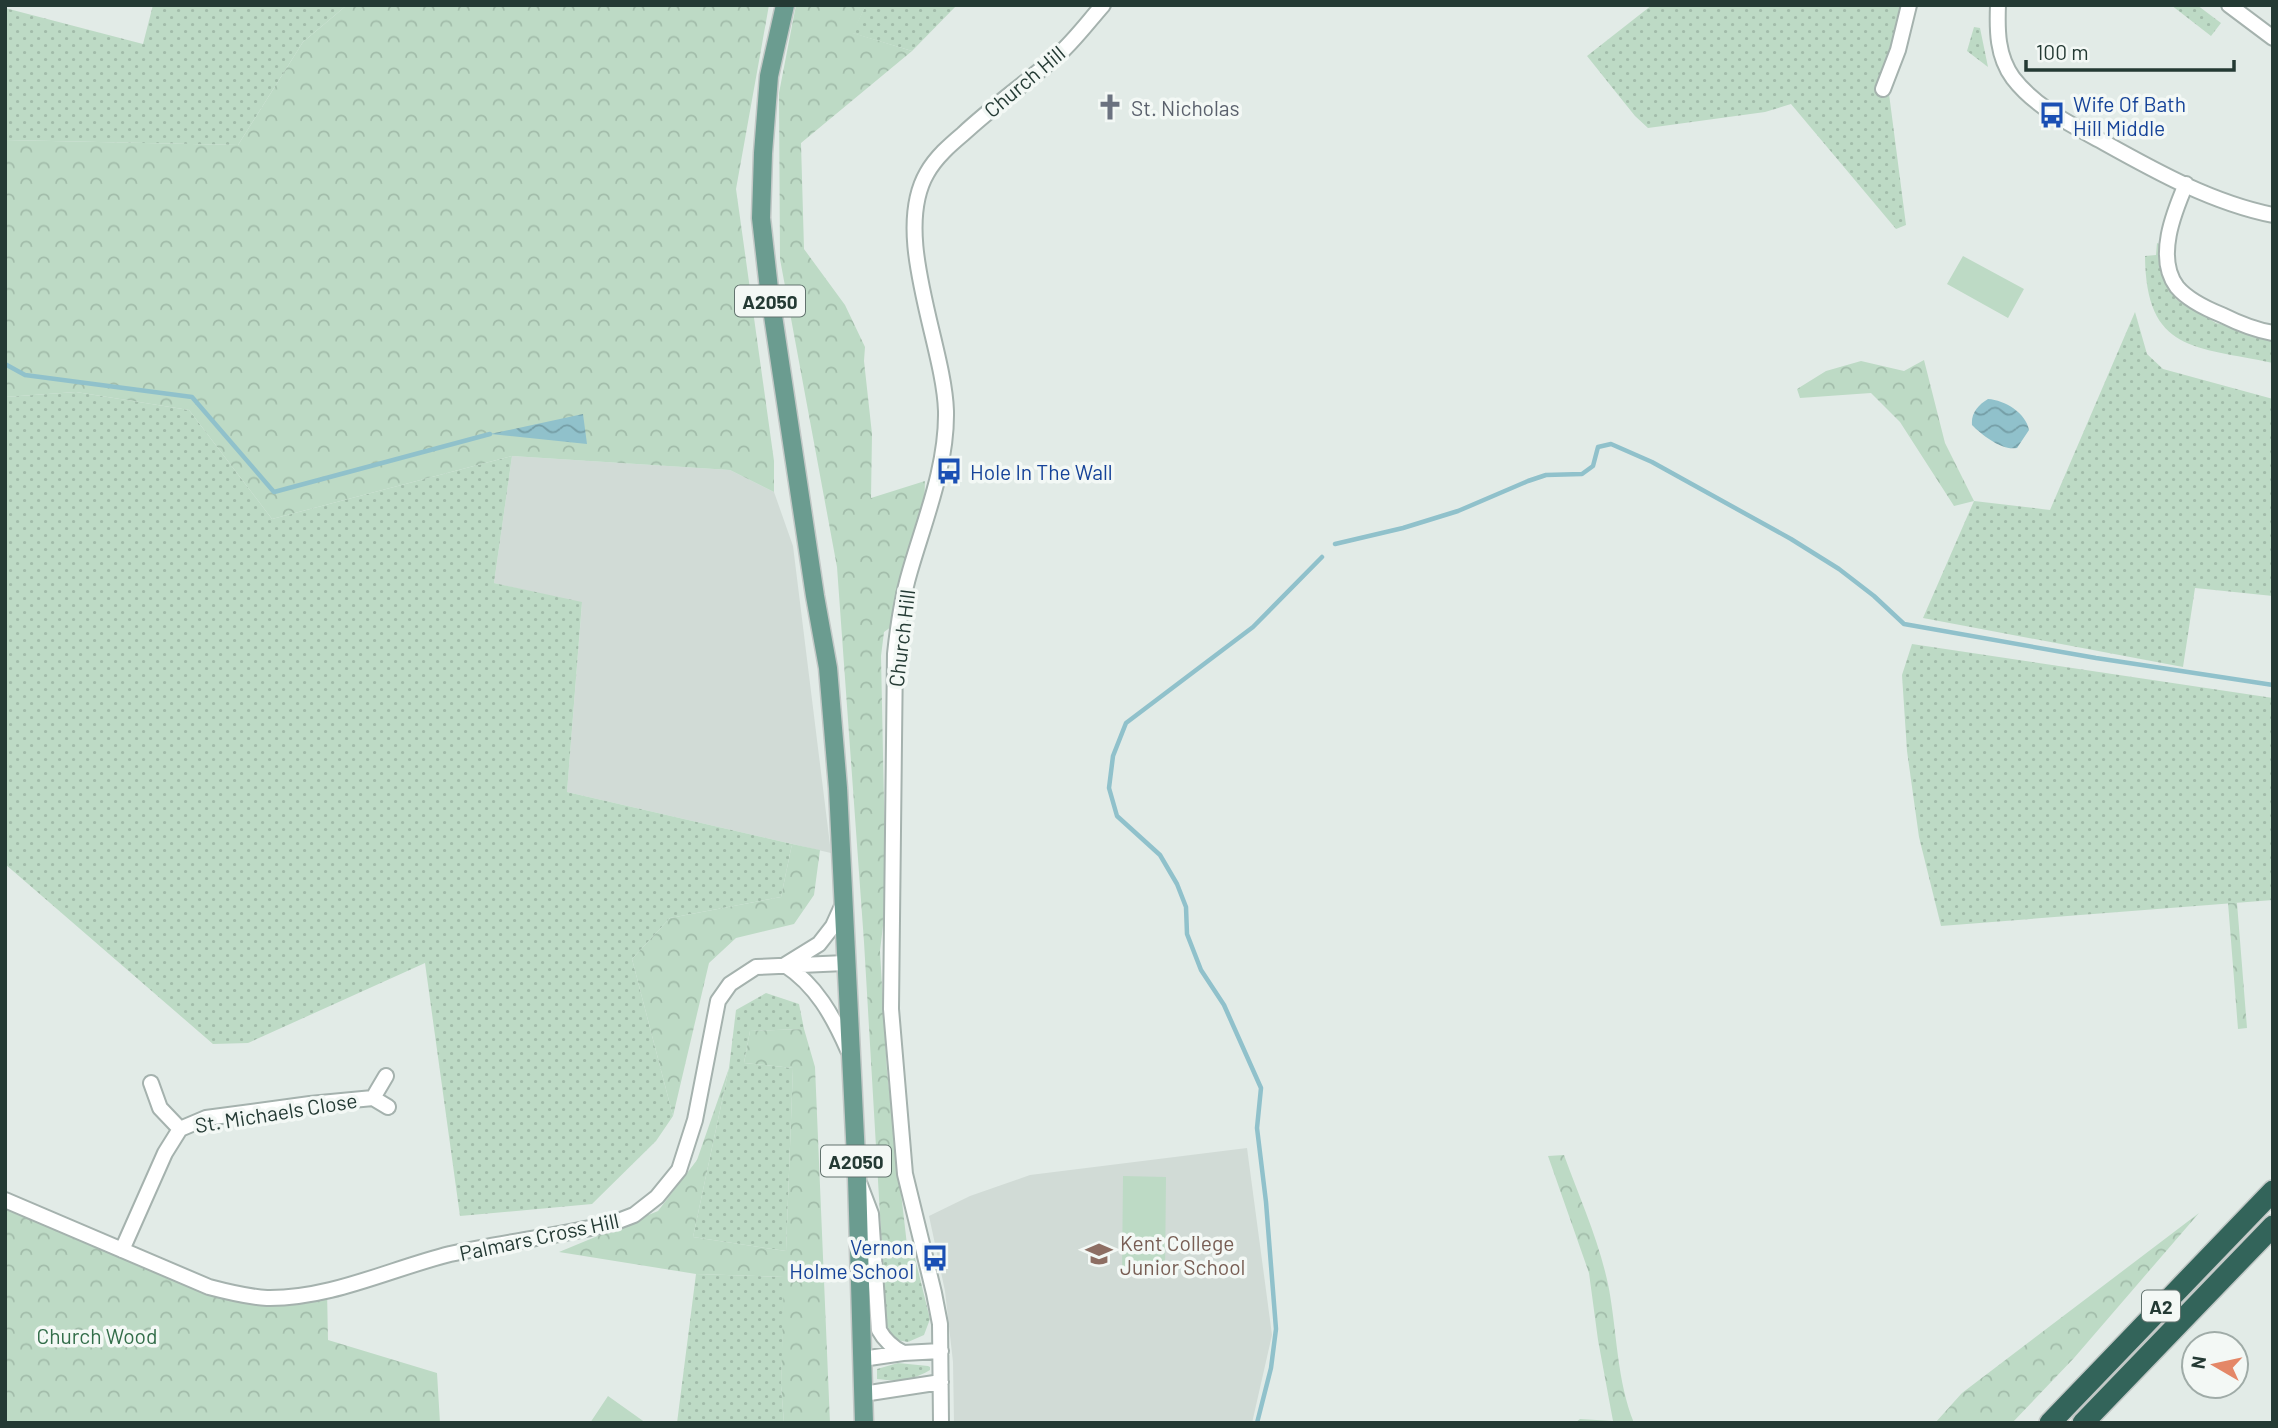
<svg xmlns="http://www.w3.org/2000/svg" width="2278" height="1428" font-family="Barlow,sans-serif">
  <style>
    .built { fill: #d1dbd6 }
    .grass { fill: url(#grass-dots) }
    .forest { fill: url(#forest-crowns) }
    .pitch { fill: #bddac5 }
    .water { fill: url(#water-waves) }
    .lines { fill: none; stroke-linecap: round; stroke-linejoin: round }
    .stream { stroke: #90c1cb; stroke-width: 4.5 }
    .minor-casing { stroke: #a5b2ae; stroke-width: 18 }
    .major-casing { stroke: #c2c8c6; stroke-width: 21 }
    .highway-casing { stroke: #c2c8c6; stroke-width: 24 }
    .minor { stroke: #fff; stroke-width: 14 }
    .major { stroke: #6b9c90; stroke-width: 18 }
    .highway { stroke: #33645a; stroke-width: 21 }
    .labels { text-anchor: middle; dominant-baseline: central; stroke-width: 7; stroke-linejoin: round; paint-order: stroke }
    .shield { fill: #f3f8f5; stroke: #62736e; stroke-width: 2 }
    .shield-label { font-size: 19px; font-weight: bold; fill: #243a34 }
    .street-label { font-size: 21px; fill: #243a34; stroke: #f3f8f5 }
    .transit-label { font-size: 21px; fill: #164399; stroke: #f3f8f5; text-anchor: start }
    .worship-label { font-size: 21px; fill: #5b616d; stroke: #f3f8f5; text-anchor: start }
    .education-label { font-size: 21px; fill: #785e54; stroke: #f3f8f5; text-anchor: start }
    .park-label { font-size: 21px; fill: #326d49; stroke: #f3f8f5 }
  </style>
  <defs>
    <pattern id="grass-dots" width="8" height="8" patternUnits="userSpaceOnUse" patternTransform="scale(1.75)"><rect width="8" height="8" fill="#bddac5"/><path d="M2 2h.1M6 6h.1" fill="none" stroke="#a2bcaa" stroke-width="1.8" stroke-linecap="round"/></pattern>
    <pattern id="forest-crowns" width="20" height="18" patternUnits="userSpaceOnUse" patternTransform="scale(1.75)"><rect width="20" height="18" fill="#bddac5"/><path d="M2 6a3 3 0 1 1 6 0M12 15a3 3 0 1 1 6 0" fill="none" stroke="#a2bcaa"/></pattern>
    <pattern id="water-waves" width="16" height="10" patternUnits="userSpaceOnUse" patternTransform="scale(1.75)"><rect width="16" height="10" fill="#90c1cb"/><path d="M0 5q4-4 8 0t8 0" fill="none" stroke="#759ea6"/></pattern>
  </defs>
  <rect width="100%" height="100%" fill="#e2ebe7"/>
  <!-- built -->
  <path class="built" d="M512,456L730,470L774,492L793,546L831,853L567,792L582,603L494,583Z
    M1247,1148L1272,1335L1252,1423H954L953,1362L945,1291L929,1216L970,1196L1030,1175Z"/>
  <!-- grass -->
  <path class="grass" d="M153,5H347L303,42L238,145L5,140V8L143,44Z
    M866,5H957L912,51L852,33Z
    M1652,5H1902L1894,43L1875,92L1888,86L1906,225L1896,229L1791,104L1765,112L1648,128L1635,116L1587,56Z
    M2171,5H2197L2221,23L2211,36Z
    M1974,27L1980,28L1988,67L1967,51Z
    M2157,243L2162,245L2166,278L2176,299L2216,323L2273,337V363C2195,346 2146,353 2145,256L2156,255Z
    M2135,312L2147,354L2163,369L2273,399V596L2195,588L2183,667L1923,618L1974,501L2050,510Z
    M76,392L189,410L272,519L512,456L494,583L582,602L567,792L792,844L781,897L670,918L632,959L673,1116L656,1141L592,1204L460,1216L425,963L248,1043L213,1044L5,864V397Z
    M1912,644L2273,698V900L1941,926L1919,837L1907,751L1902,675Z
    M766,993L799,1004L804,1029L750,1031L744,1063L793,1068L786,1251L693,1237L729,1068L736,1010Z
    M913,1250L930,1319L924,1335L908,1342L896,1340L891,1336L884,1326L880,1254Z
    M696,1274L785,1277L781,1385L784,1423H677Z
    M898,1363L928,1366L930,1367V1370C911,1381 899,1382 877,1379V1369Z"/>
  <!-- forest -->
  <path class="forest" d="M347,5H769L736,189L774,461V492L730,470L512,456L272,519L189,410L76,392L5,397V140L238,145L303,42Z
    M796,5H866L853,33L912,51L801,143L804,249L845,305L865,347L864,361L872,434L871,498L925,481L924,512L891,627L884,632L881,656L886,900L880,951L887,1071L907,1245L882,1249L864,942L837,567L780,259L779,93Z
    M1924,360L1945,443L1974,501L1954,506L1900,422L1871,393L1800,398L1797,389L1826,371L1861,361L1904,371Z
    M792,844L820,850L814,895L794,924L736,938L709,963L673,1116L632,959L670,918L781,897Z
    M2228,903H2237L2247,1028L2238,1029Z
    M804,1029L815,1067L830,1423H784L781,1385L784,1277L696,1274L559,1252L658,1211L697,1160L729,1068L693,1237L786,1251L793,1068L744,1063L750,1031Z
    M1564,1155C1580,1199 1600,1243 1609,1289C1617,1333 1617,1381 1634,1423H1575L1580,1419L1613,1421L1598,1340L1589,1273L1548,1156Z
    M5,1200L244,1295L327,1290L328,1340L437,1373L440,1423H5Z
    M2199,1213L2074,1358L2012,1423H1935L1962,1393Z"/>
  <!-- pitch -->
  <path class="pitch" d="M1963,256L2024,289L2008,318L1947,284Z
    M1123,1176L1166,1177L1165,1275H1122Z
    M608,1396L646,1423H590Z"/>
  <!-- water -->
  <path class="water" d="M1988,399C2005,400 2026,413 2029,430L2017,448C2002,451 1982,435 1972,425C1971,413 1978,405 1988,399Z
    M583,414L587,444L490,434Z"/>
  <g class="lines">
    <!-- stream -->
    <path class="stream" d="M5,364L25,375L192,397L274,492L490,434
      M1335,544L1403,528L1458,511L1528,481L1546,475L1582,474L1593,466L1598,447L1611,444L1652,462L1791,539L1839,569L1874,596L1904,624L2096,658L2273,685
      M1257,1423L1271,1368L1276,1329L1266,1202L1257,1128L1261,1088L1224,1005L1201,970L1187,934L1186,907L1177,884L1160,855L1117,816L1109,788L1113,756L1126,723L1253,627L1322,557"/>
    <!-- minor casing -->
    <g class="minor-casing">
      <path id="minor" d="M1998,5C1997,30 1997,56 2013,78C2036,108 2072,125 2105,143C2157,172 2213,203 2273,215
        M2229,5L2273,38
        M1883,89L1898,50L1909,5
        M2186,184C2174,212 2155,258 2177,287C2188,300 2207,309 2222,315C2238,323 2255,330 2273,333
        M843,904L833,926L819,944L785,965C816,985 833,1016 848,1050
        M386,1076L373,1098L388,1107
        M151,1083L160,1108L180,1129
        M860,1185L871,1214L879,1330C885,1341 892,1347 903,1353
        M5,1200L209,1287C228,1292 248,1297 267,1298C330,1299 390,1269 450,1254C504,1242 559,1236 613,1223L634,1215L657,1197L679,1170L695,1120L718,1001L730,984L756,967L845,963
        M122,1250L165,1153L180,1129L206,1118L310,1104L373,1098
        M862,1359L903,1353L941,1351
        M863,1394L941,1382
        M941,1423L940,1324L934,1293L905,1174L891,1009L895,654C898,625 902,598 910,571C925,519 947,466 946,411C944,344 891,235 927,173C936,157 950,145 963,134C993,106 1026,83 1057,56C1074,41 1088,22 1103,5"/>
    </g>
    <!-- major casing -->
    <g class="major-casing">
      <path id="major" d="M785,5L769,76L763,153L761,218L769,289L815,596L828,668L838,788L857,1178L864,1423"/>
    </g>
    <!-- highway casing -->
    <g class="highway-casing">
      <path id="highway" d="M2050,1423L2273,1191
        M2083,1423L2273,1226"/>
    </g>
    <!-- minor -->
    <use href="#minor" class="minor"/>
    <!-- major -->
    <use href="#major" class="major"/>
    <!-- highway -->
    <use href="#highway" class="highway"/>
  </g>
  <!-- icons -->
  <defs>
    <g id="church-bare" transform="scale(2.1)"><path d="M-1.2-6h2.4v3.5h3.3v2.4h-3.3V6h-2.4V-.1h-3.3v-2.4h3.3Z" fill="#6b7280" stroke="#f3f8f5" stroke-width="2.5" paint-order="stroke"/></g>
    <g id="bus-bare" transform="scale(2.1)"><path d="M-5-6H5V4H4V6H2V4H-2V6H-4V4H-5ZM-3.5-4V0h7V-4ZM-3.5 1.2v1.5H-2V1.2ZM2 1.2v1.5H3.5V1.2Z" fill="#1a4fb4" stroke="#f3f8f5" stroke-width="2.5" paint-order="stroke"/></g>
    <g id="school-bare" transform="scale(2.1)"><path d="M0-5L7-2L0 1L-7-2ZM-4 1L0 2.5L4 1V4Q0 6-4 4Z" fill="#8d6e63" stroke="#f3f8f5" stroke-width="2.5" paint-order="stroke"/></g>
  </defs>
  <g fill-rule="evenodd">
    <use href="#church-bare" x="1110" y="107"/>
    <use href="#bus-bare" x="2052" y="115"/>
    <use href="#bus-bare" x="949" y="471"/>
    <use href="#school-bare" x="1099" y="1254"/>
    <use href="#bus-bare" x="935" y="1258"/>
  </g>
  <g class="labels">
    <!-- shield labels -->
    <g class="shield">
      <rect x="735" y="285.5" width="70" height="31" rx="5"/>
      <rect x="821" y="1145.5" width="70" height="31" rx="5"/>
      <rect x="2142" y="1290.5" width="38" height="31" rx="5"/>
    </g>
    <g class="shield-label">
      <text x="770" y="301">A2050</text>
      <text x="856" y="1161">A2050</text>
      <text x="2161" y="1306">A2</text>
    </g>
    <!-- street labels -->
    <g class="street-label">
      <text transform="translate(1024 81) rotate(-40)">Church Hill</text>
      <text transform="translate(901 638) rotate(-83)">Church Hill</text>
      <text transform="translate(276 1112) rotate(-9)">St. Michaels Close</text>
      <text transform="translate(539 1236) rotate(-12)">Palmars Cross Hill</text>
    </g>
    <!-- transit labels -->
    <g class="transit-label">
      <text x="2073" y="103">Wife Of Bath<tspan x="2073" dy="24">Hill Middle</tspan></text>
      <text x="970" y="471">Hole In The Wall</text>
      <text x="914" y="1246" text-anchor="end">Vernon<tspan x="914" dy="24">Holme School</tspan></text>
    </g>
    <!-- worship labels -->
    <g class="worship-label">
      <text x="1131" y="107">St. Nicholas</text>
    </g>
    <!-- education labels -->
    <g class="education-label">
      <text x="1120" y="1242">Kent College<tspan x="1120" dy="24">Junior School</tspan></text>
    </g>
    <!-- park labels -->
    <g class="park-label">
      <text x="97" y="1335">Church Wood</text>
    </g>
  </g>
  <!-- border -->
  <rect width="2278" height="1428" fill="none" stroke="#243a34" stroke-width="14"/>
  <!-- north arrow -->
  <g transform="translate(2215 1365) rotate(279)"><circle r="33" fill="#f3f8f5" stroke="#a0aca8" stroke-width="2"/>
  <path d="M0-5L12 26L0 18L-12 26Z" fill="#e48767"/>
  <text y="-10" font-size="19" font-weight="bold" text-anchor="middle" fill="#243a34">N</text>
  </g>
  <!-- scale -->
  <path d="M2026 60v10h208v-10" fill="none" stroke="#243a34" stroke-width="3.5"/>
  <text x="2036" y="60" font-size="21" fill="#243a34" stroke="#f3f8f5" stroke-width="5" paint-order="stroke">100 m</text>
</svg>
